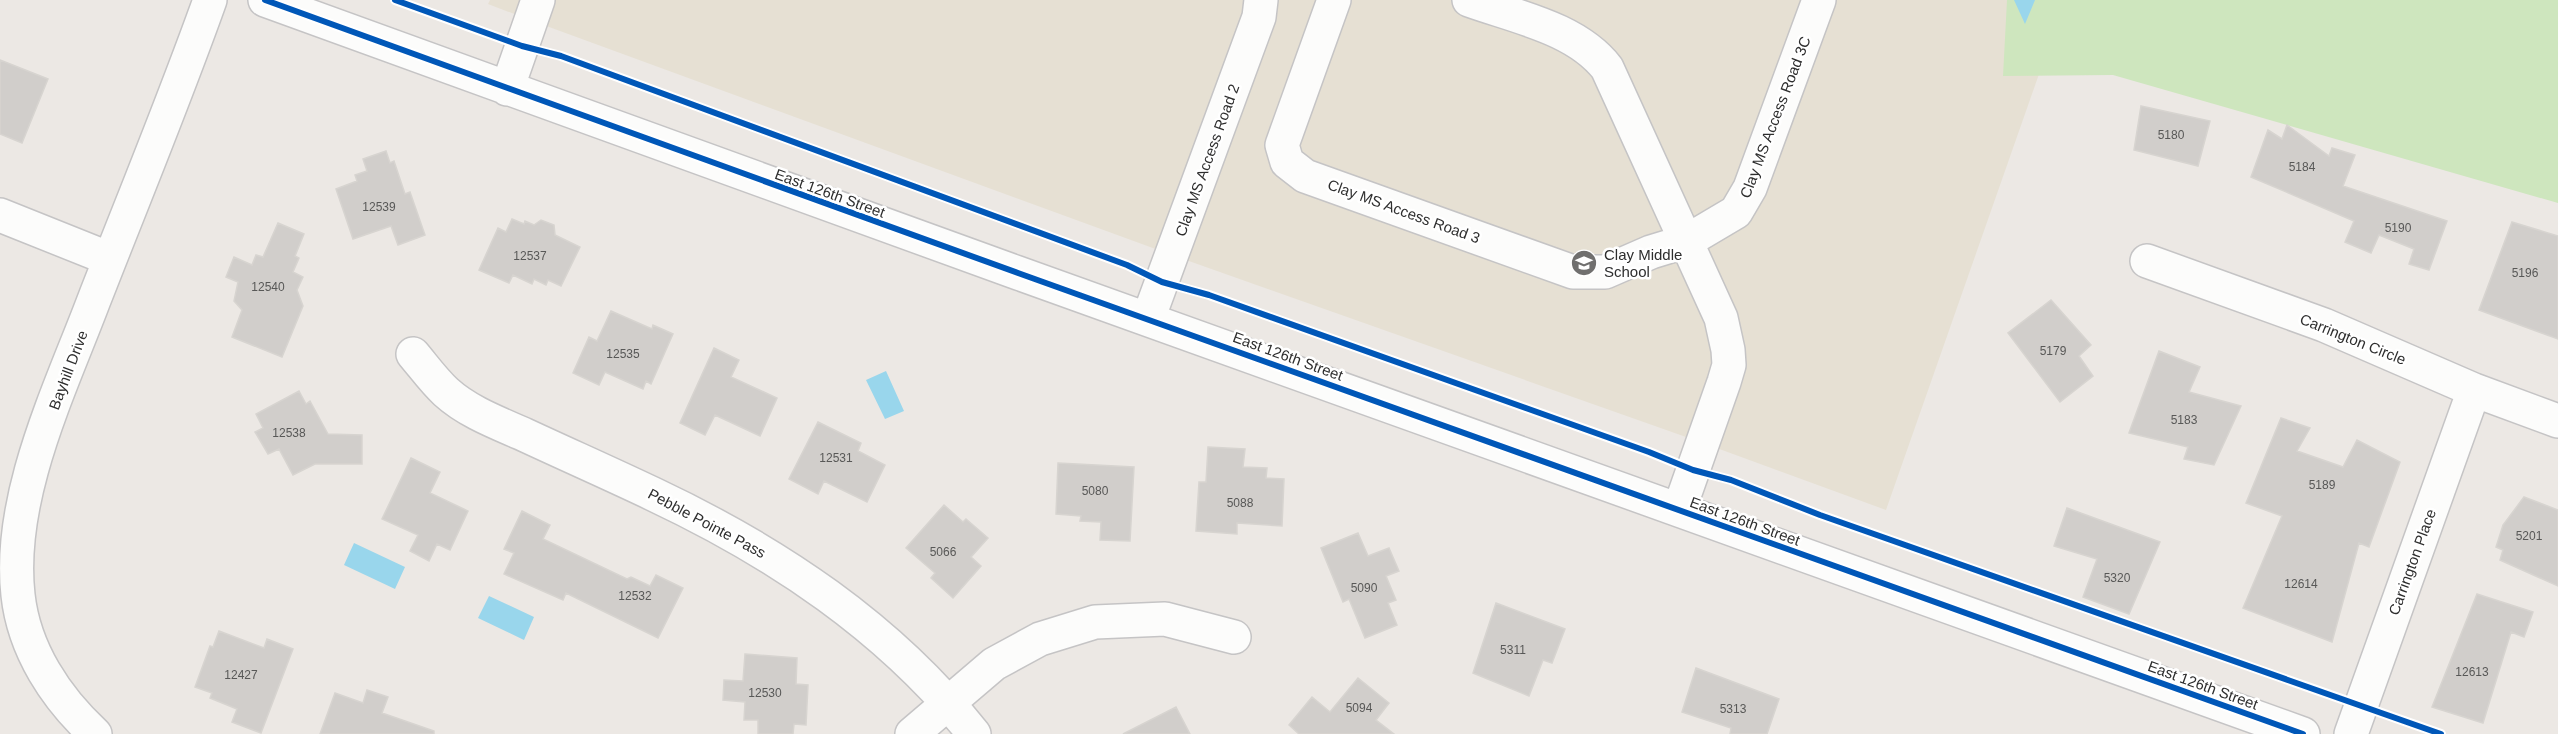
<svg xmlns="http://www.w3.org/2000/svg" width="2558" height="734" font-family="Helvetica,sans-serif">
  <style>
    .education { fill: #e6e0d3 }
    .green { fill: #cee6be }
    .water { fill: #99d6ec }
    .building { fill: #d1cecb; stroke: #d7d4d0; stroke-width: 1.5 }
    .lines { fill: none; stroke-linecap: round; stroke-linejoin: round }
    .minor-casing { stroke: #c5c4c5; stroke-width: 36 }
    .minor { stroke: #fcfcfb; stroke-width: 33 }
    .cycleway-casing { stroke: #fff; stroke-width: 10 }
    .cycleway { stroke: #0057b8; stroke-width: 6 }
    .labels { text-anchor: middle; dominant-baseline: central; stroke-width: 5; stroke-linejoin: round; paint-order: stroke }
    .number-label { font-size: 12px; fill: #585857 }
    .street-label { font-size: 15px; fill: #2e2e2e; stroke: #fff }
    .poi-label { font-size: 15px; fill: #2e2e2e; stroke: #fff; text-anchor: start }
  </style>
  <rect width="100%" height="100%" fill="#ece8e4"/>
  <!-- education -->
  <path class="education" d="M490,0H2065L1886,510L1703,443L1172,255L530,20L488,4Z"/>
  <!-- green -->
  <path class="green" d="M2007,0H2558V203L2113,75L2003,76Z"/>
  <!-- water -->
  <path class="water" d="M2014,0H2035L2025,24Z
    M886,371L904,411L885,419L866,380Z
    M354,543L405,567L395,589L344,565Z
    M489,596L534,617L524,640L478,618Z"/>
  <!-- building -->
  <path class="building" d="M0,60L48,79L22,143L0,134Z
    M2141,106L2210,121L2198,166L2134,150Z
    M2287,125L2329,156L2332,148L2355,155L2343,186L2447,221L2429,270L2409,264L2414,249L2379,235L2371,253L2345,242L2354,221L2251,177L2268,130L2282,139Z
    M386,151L390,163L394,161L405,194L410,192L425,235L398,245L391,226L353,239L336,189L357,181L355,175L367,171L363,159Z
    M512,219L524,224L525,221L534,225L541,220L554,225L555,235L580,247L561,286L548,280L546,285L534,279L532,284L513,275L509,283L479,270L498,228L506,232Z
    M2512,222L2558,236V339L2479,310Z
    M278,223L304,234L295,256L299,258L293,272L303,277L297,290L303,306L282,357L232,337L242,310L234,301L238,282L226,277L234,257L252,265L256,255L263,257Z
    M2051,300L2091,345L2079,356L2093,376L2060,402L2008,333Z
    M611,311L652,329L653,325L673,334L651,384L646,381L643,389L605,372L599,385L573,373L589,337L597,341Z
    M714,348L739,360L731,377L777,398L760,436L715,415L705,435L680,423Z
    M2159,351L2200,367L2189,392L2241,406L2214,465L2184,459L2188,447L2129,433Z
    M299,391L306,404L310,401L328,434L362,435V464H315L293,475L279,449L268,454L255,432L263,428L256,414Z
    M2281,418L2310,428L2297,451L2343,467L2357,440L2400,462L2369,547L2359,543L2332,642L2243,608L2282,516L2246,503Z
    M818,422L861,443L858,451L885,465L867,502L824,481L818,494L789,479Z
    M1208,447L1245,449L1243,467L1267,468L1266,478L1284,479L1282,526L1237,523V534L1196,531L1199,482H1206Z
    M411,458L440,472L430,493L468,511L450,550L437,544L429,561L410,551L418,535L382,519Z
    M1058,463L1134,467L1130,541L1100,540L1101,522L1080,521L1081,516L1056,514Z
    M2524,497L2558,510V586L2500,560L2503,550L2496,547L2503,525Z
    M944,505L963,522L966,519L988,538L971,557L981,566L953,598L931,578L935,573L906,548Z
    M2067,508L2160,542L2129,614L2083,597L2097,559L2054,546Z
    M522,511L550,525L543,539L627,579L631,577L650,586L656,575L683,588L658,638L566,593L563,600L504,574L514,553L504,549Z
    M1358,533L1368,556L1389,548L1399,571L1386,576L1396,600L1388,603L1397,625L1365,638L1349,599L1343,602L1321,548Z
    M2477,594L2533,612L2524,637L2511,632L2483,723L2432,707Z
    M1496,603L1565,629L1552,663L1543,660L1529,696L1473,673Z
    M219,631L264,648L267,639L293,649L261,733L232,722L237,709L210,698L212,693L195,687L210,646L213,647Z
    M745,654L797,658L796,684L808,685L806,725L794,724L793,734H758V720H744L745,702L723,700L724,680L743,681Z
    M1696,668L1779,699L1767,734H1730L1731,728L1682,712Z
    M1358,678L1389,703L1376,720L1394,734H1299L1289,725L1312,697L1330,712Z
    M367,690L388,697L382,713L434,731V734H320L335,693L363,703Z
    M1176,707L1190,734H1123Z"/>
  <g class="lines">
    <!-- minor casing -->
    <g class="minor-casing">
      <path id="minor" d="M265,0L1018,273L2303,734
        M1334,0L1282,145L1287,162L1305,176L1573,272H1605L1651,252L1687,241L1736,212L1750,188L1819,0
        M1469,0C1516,17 1576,28 1607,68L1721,318L1728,350L1729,365L1724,382L1679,510
        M507,89L538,0
        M0,215L110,259
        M2147,261L2324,325L2474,390L2558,421
        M1148,319L1259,17L1261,0
        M413,354C424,367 434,381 446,392C468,412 498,423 525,435C568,455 611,474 653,494C776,552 889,627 974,734
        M95,734C56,698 24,650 18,595C7,497 60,390 94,300C133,200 174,101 210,0
        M912,734L994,664L1040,639L1095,622L1165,619L1234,637
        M2351,734L2474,390"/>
    </g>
    <!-- minor -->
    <use href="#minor" class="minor"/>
    <!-- cycleway casing -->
    <g class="cycleway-casing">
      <path id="cycleway" d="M265,0L1018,273L2303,734
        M395,0L522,46L561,56L1127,265L1162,282L1209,295L1649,452L1693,470L1731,480L1820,515L2441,734"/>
    </g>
    <!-- cycleway -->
    <use href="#cycleway" class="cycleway"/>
  </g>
  <!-- icons -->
  <defs>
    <g id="school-disc" transform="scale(1.35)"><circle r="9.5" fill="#706f6e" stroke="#fff"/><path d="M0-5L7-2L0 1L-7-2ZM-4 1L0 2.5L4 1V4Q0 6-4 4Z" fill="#fff"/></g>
  </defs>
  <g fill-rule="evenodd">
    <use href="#school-disc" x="1584" y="263"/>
  </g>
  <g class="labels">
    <!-- number labels -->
    <g class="number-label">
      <text x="2171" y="135">5180</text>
      <text x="2302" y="167">5184</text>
      <text x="379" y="207">12539</text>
      <text x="2398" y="228">5190</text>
      <text x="530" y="256">12537</text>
      <text x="2525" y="273">5196</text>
      <text x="268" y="287">12540</text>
      <text x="2053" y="351">5179</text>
      <text x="623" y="354">12535</text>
      <text x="2184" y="420">5183</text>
      <text x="289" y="433">12538</text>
      <text x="836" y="458">12531</text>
      <text x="2322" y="485">5189</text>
      <text x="1095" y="491">5080</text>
      <text x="1240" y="503">5088</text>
      <text x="2529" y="536">5201</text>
      <text x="943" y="552">5066</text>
      <text x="2117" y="578">5320</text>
      <text x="2301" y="584">12614</text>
      <text x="1364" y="588">5090</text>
      <text x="635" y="596">12532</text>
      <text x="1513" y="650">5311</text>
      <text x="2472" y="672">12613</text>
      <text x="241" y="675">12427</text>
      <text x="765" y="693">12530</text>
      <text x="1359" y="708">5094</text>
      <text x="1733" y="709">5313</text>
    </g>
    <!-- street labels -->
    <g class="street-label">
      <text transform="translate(1775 117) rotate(-69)">Clay MS Access Road 3C</text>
      <text transform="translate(1207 160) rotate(-70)">Clay MS Access Road 2</text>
      <text transform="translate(830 193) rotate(20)">East 126th Street</text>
      <text transform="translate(1404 211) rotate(20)">Clay MS Access Road 3</text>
      <text transform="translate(2353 339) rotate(22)">Carrington Circle</text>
      <text transform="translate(1288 356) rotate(20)">East 126th Street</text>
      <text transform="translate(68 370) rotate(-69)">Bayhill Drive</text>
      <text transform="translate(1745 521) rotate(20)">East 126th Street</text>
      <text transform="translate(707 523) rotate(28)">Pebble Pointe Pass</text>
      <text transform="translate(2412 562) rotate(-70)">Carrington Place</text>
      <text transform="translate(2203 685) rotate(20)">East 126th Street</text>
    </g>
    <!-- poi labels -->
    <g class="poi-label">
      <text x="1604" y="254">Clay Middle<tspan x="1604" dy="17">School</tspan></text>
    </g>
  </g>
</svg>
